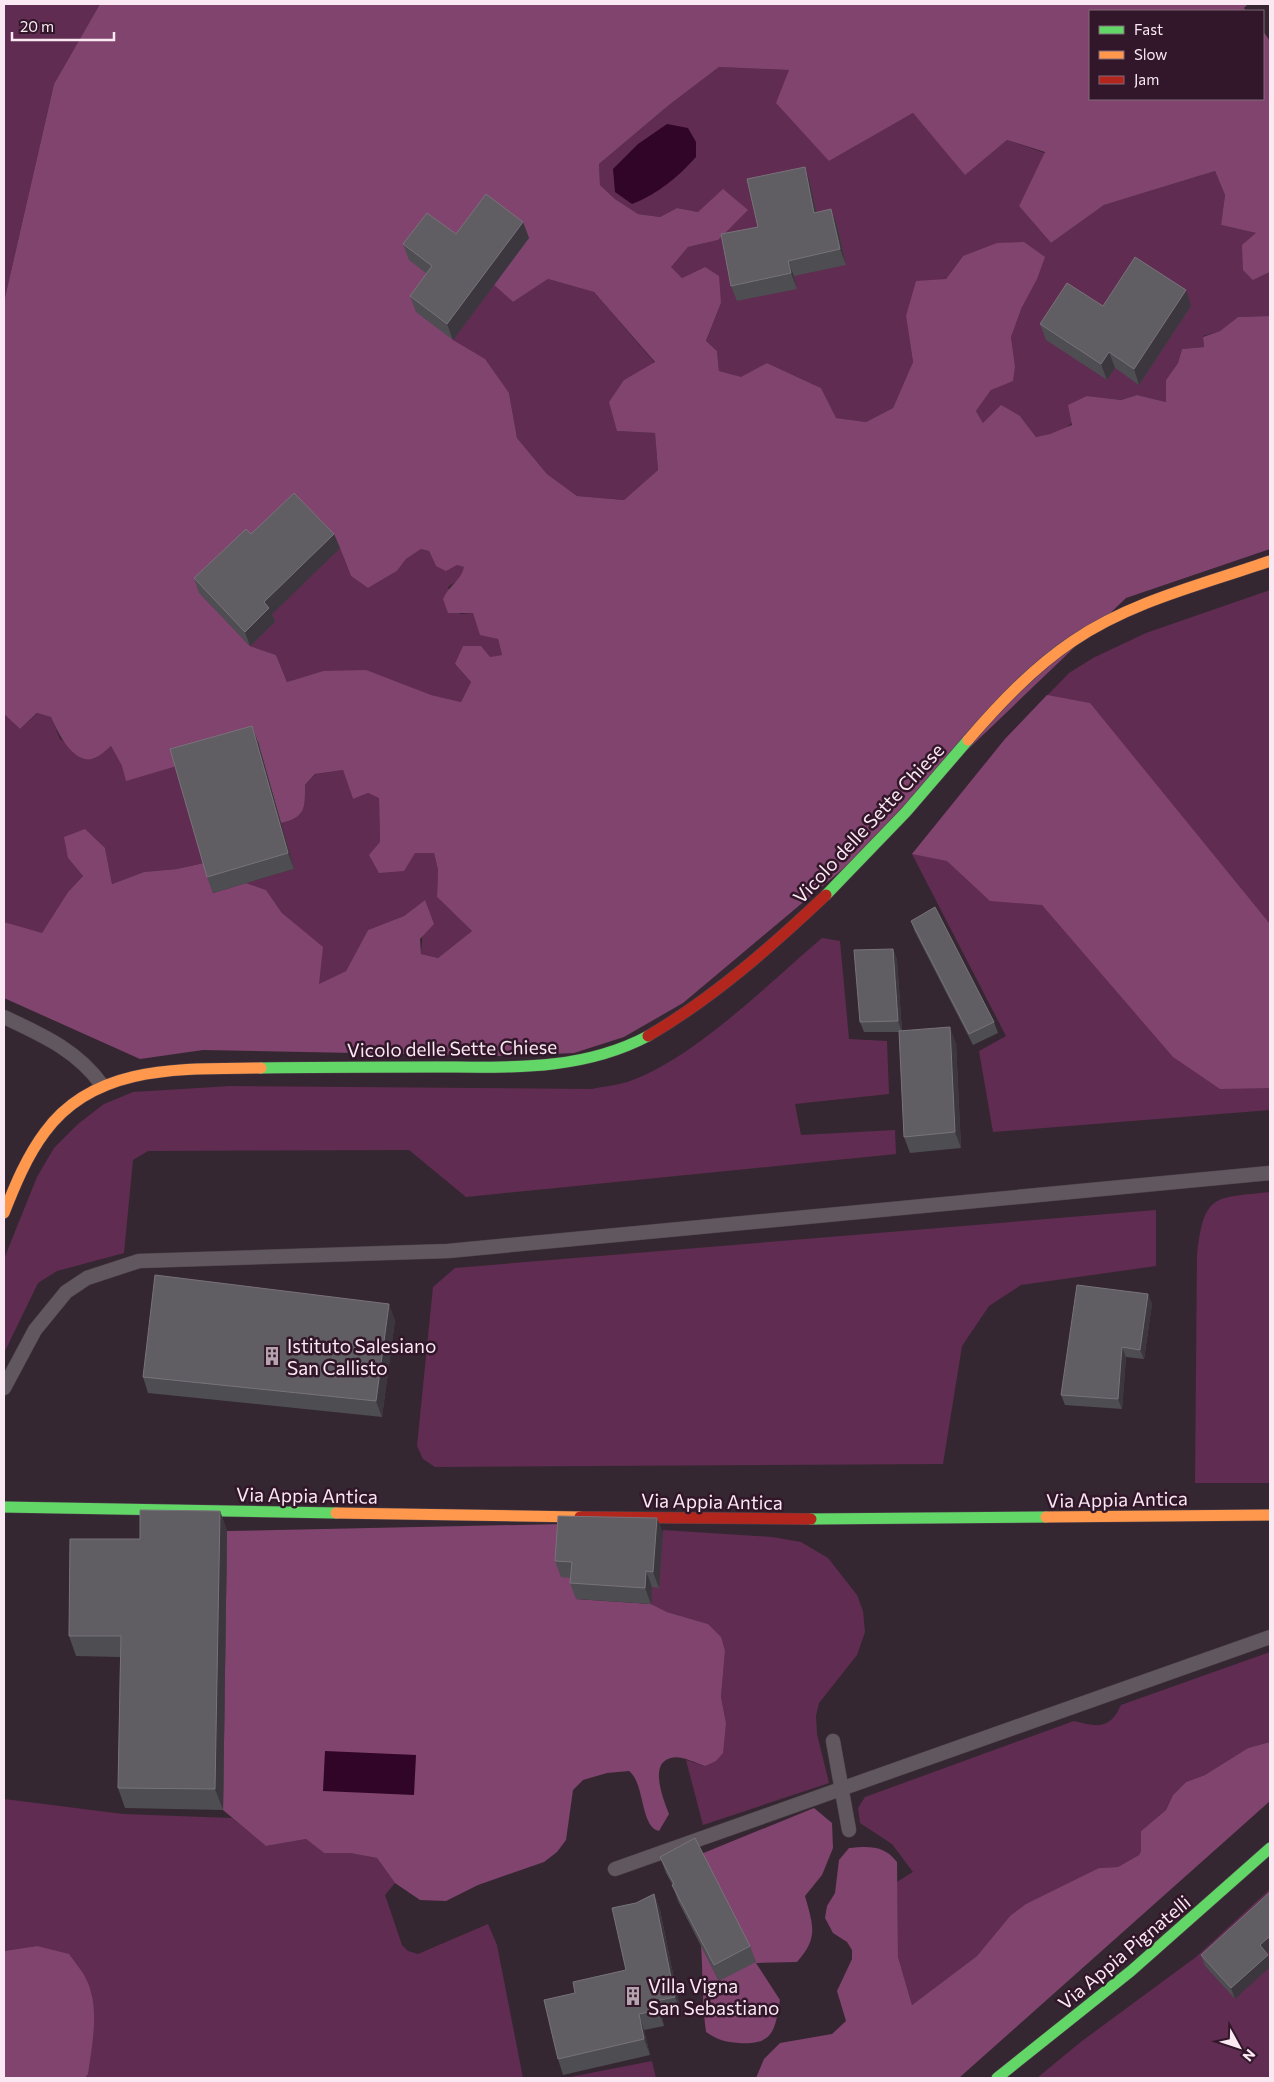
<svg xmlns="http://www.w3.org/2000/svg" width="1274" height="2082" font-family="Commissioner,sans-serif">
  <style>
    .green { fill: #612c51 }
    .forest { fill: #81446e; fill-rule: evenodd }
    .water { fill: #310527 }
    .lines { fill: none; stroke-linecap: round; stroke-linejoin: round }
    .lane-casing { stroke: #50444d; stroke-width: 15 }
    .fast-casing { stroke: #50444d; stroke-width: 12 }
    .slow-casing { stroke: #50444d; stroke-width: 12 }
    .jam-casing { stroke: #50444d; stroke-width: 12 }
    .lane { stroke: #61575e; stroke-width: 14 }
    .fast { stroke: #63d668; stroke-width: 11 }
    .slow { stroke: #ff974d; stroke-width: 11 }
    .jam { stroke: #b3261e; stroke-width: 11 }
    .wall { fill: #4d4d52 }
    .shaded-wall { fill: #3c373e }
    .building { fill: #605d63; stroke: #78737a }
    .labels { text-anchor: middle; dominant-baseline: central; stroke-width: 5; stroke-linejoin: round; paint-order: stroke }
    .street-label { font-size: 19px; fill: #fae8f3; stroke: #311729 }
    .poi-label { font-size: 19px; fill: #fae8f3; stroke: #311729; text-anchor: start }
  </style>
  <rect width="100%" height="100%" fill="#352731"/>
  <!-- green -->
  <path class="green" d="M4,4H100L54,84L4,302Z
    M719,67L789,70L829,161L913,113L965,174L1007,140L1045,153L1019,206L1051,243L1104,205L1215,171L1225,195L1221,225L1256,233L1253,280L1270,272V316L1238,317L1220,331L1203,336L1204,347L1182,349L1178,363L1166,380V402L1137,395L1121,400L1087,396C1072,426 1071,431 1036,437L1020,416L983,423L976,411L991,390L1015,366L1011,337L1022,307L963,256L946,279L906,316L913,362L893,408L866,422L835,418L821,388L767,363L741,378L719,371L717,351L706,342L721,303L705,267L682,278L670,267L688,247L718,240L698,212L677,208L660,217L638,214L615,199L600,185L599,164L669,105Z
    M548,279L594,292L655,363L624,380L617,431L655,433L658,470L624,500L577,496L547,474L517,438L509,393L453,340L494,285L513,302Z
    M340,548L351,576L368,588L397,571L406,559L421,549L429,551L436,566L458,565L465,567L461,578L448,587L460,614L473,613L481,634L498,639L502,655L455,664L471,682L461,702L323,671L287,682L276,655L250,646L274,622L269,617Z
    M1270,590V1110L993,1132L979,1051L1006,1036L912,854L1005,739L1069,673L1093,658L1146,633Z
    M38,713L51,717L60,739L94,759L111,746L122,766L176,765L204,863L177,869L144,872L112,884L105,848L68,858L83,876L68,892L42,934L4,922V714L20,729Z
    M343,770L353,799L368,793L379,797L380,842L415,852L434,853L438,870L437,897L472,931L438,958L421,954L425,900L404,916L368,930L346,971L319,984L299,928L282,913L266,890L246,883L294,869L281,823C306,817 305,808 305,785L316,774Z
    M822,938L840,941L849,1039L887,1041L889,1094L795,1104L801,1135L895,1130L896,1154L466,1197L409,1150L148,1151L133,1160L124,1253L57,1271L38,1283L4,1353V1259L37,1177L54,1148L78,1124L104,1104L133,1092L231,1086L592,1089C605,1086 621,1085 633,1080C698,1055 769,983 822,938Z
    M1270,1192V1483H1195L1197,1255C1204,1193 1214,1198 1270,1192Z
    M1156,1210V1266L1021,1285L989,1306L962,1346L943,1464L435,1467L423,1459L417,1446L433,1287L455,1268Z
    M663,1530L772,1537L801,1542L828,1558L857,1595L863,1611L865,1632L857,1655L819,1703L816,1716L817,1734L829,1783L703,1825L686,1760L705,1766L726,1723L721,1697L725,1651L708,1624L667,1612L651,1604L652,1587H659Z
    M1270,1652V1742L1248,1748L1205,1775L1186,1782L1173,1795L1166,1810L1141,1831V1851L1139,1855L1118,1867L1099,1868L1010,1916L977,1956L912,2005L898,1957L897,1882L913,1872L892,1844L860,1823L858,1808L865,1797L1074,1721C1097,1727 1110,1730 1121,1705Z
    M4,1799L123,1814L232,1818L266,1846L306,1839L324,1853H350L377,1858L395,1883L385,1895L402,1945L408,1951L418,1954L488,1924L497,1945L523,2078H85L88,2074L37,1946L4,1951Z
    M1270,1889V2078H1037L1082,2041L1196,1957Z
    M652,2061L656,2078H565Z"/>
  <!-- forest -->
  <path class="forest" d="M100,4H1248L1244,8L1246,11H1090V99H1263V31L1270,41V272L1253,280L1243,270L1242,245L1256,233L1221,225L1225,195L1215,171L1104,205L1051,243L1019,206L1045,152L1007,140L965,175L913,113L829,161L776,103L789,70L719,67L669,105L599,164L600,185L615,199L638,214L660,217L677,208L698,212L723,189L748,210L718,240L688,247L671,267L682,278L705,267L719,276L721,303L706,341L717,351L719,371L741,377L767,363L821,388L836,418L866,422L893,408L913,362L906,316L916,281L946,279L963,256L997,243L1024,242L1045,257L1037,279L1022,307L1011,337L1015,366L1013,381L991,390L976,411L983,423L1001,405L1020,416L1036,437L1050,434L1072,425L1068,405L1087,396L1121,400L1137,395L1166,402V380L1178,363L1182,349L1204,347L1203,337L1220,331L1238,317L1270,316V549L1126,598L844,868L683,1003L624,1037L574,1053L507,1056L203,1050L140,1059L4,998V922L42,933L68,892L83,876L68,858L64,837L85,829L105,848L112,884L144,872L177,869L204,863L213,893L246,883L266,890L282,913L323,947L319,984L346,971L368,930L404,916L425,900L434,924L420,939L421,954L438,958L472,931L437,897L438,870L434,853H415L404,871L379,873L369,855L380,842L379,798L368,793L353,799L343,770L315,774L305,785C305,808 306,817 281,823L258,742L126,781L122,766L111,746C106,750 101,755 95,758C74,767 57,731 51,717L37,713L20,729L4,714V302L54,84ZM528,238L494,285L513,302L548,279L594,292L655,362L624,380L609,402L617,431L655,433L658,470L624,500L577,496L547,474L517,438L509,393L485,359L453,340L438,282ZM340,548L351,576L368,588L397,571L406,559L421,549L429,551L436,566L446,571L457,565L464,567C461,581 449,585 443,599L448,613H473L480,635L498,639L502,655L490,657L481,646H463L455,664L471,682L461,702L431,695L366,670L323,671L287,682L276,655L250,646L200,593Z
    M1047,695L1090,703L1270,924V1088L1220,1089L1173,1057L1042,905L990,901L947,861L912,854L1005,739Z
    M564,1524L578,1578L576,1599L651,1604L667,1612L708,1624L721,1637L725,1651L721,1697L726,1723L723,1753L716,1761L705,1766C695,1763 681,1755 671,1758C648,1763 664,1801 669,1814L659,1831C640,1827 645,1783 629,1771L607,1773L583,1780L573,1790L566,1840L557,1852L544,1862L478,1885L446,1901L420,1900L395,1883L377,1858L350,1853H324L306,1839L266,1846L223,1810L227,1531Z
    M1270,1742V1801L959,2078H756L764,2059L780,2043L832,2034L846,2021L837,1991L852,1959V1950L847,1942L833,1933L825,1918L827,1906L835,1893L839,1860L849,1848C869,1846 884,1845 897,1862L898,1957L912,2005L977,1956L1010,1916L1026,1904L1099,1868L1118,1867L1139,1855L1141,1851V1831L1166,1810L1173,1795L1186,1782L1205,1775L1248,1748Z
    M814,1808L832,1823L833,1848L822,1875L805,1896C813,1925 819,1938 797,1962L756,1963L780,2000C775,2031 773,2045 739,2043C725,2042 718,2040 706,2032C702,2003 703,1974 701,1945L719,1981L701,1854Z
    M37,1946L69,1954C75,1963 83,1971 87,1981C100,2009 92,2045 88,2074L85,2078H4V1951Z"/>
  <!-- water -->
  <path class="water" d="M667,124L688,128L696,142V157C678,177 658,194 632,204L615,192L613,169L638,144Z
    M325,1751L416,1755L414,1795L323,1791Z"/>
  <g class="lines">
    <!-- lane casing -->
    <g class="lane-casing">
      <path id="lane" d="M4,1017C42,1035 77,1050 102,1085
        M4,1388L35,1330L66,1292L87,1278L139,1261L448,1251L1270,1173
        M833,1741L849,1830
        M615,1869L1270,1637"/>
    </g>
    <!-- fast casing -->
    <g class="fast-casing">
      <path id="fast" d="M826,895L906,812L968,740
        M261,1068C318,1067 375,1067 432,1067C507,1067 580,1072 648,1036
        M4,1507L336,1513
        M811,1519L1046,1517
        M997,2078L1131,1971L1270,1848"/>
    </g>
    <!-- slow casing -->
    <g class="slow-casing">
      <path id="slow" d="M968,740C1000,703 1033,668 1073,641C1132,601 1204,584 1270,561
        M4,1213C15,1185 27,1156 45,1132C95,1063 185,1069 261,1068
        M336,1513L580,1517
        M1046,1517L1270,1515"/>
    </g>
    <!-- jam casing -->
    <g class="jam-casing">
      <path id="jam" d="M648,1036C713,998 771,947 826,895
        M580,1517L811,1519"/>
    </g>
    <!-- lane -->
    <use href="#lane" class="lane"/>
    <!-- fast -->
    <use href="#fast" class="fast"/>
    <!-- slow -->
    <use href="#slow" class="slow"/>
    <!-- jam -->
    <use href="#jam" class="jam"/>
  </g>
  <!-- wall -->
  <path class="wall" d="M810,183L816,212L837,225L846,265L794,276L797,289L737,301L731,286L758,227Z
    M523,222L529,238L453,340L416,312L410,296L427,274L409,260L403,244Z
    M1103,306H1191L1139,385L1115,368L1107,380L1046,340L1040,324Z
    M251,534H334L340,548L272,614L275,622L250,646L199,593L194,578Z
    M258,742L294,869L213,893L207,877Z
    M911,921L994,1022L998,1033L973,1045L915,932Z
    M893,949L897,960L902,1031L956,1043L961,1148L910,1153L904,1137L899,1032H864L860,1022Z
    M1148,1294L1152,1304L1144,1359L1126,1357L1122,1409L1065,1405L1061,1395Z
    M395,1320L382,1417L148,1393L143,1377Z
    M220,1511L227,1531L223,1810L125,1808L118,1788L120,1657L76,1656L69,1636L140,1539Z
    M657,1518L663,1534L659,1588L652,1587L651,1604L576,1599L570,1583L571,1578L561,1577L555,1561Z
    M660,1857L750,1946L756,1962L719,1981L678,1901L673,1886L666,1873Z
    M654,1894L660,1910L681,2013L662,2017L664,2026L644,2030L650,2055L563,2075L558,2059L626,1970L636,1903Z
    M1267,1953L1235,1999L1205,1966L1201,1955Z"/>
  <!-- shaded-wall -->
  <path class="shaded-wall" d="M805,167L810,183L820,229L814,213Z
    M831,209L837,225L846,265L840,249Z
    M523,222L529,238L453,340L447,324Z
    M788,261L794,276L797,289L791,273Z
    M1186,290L1191,306L1139,385L1134,369Z
    M1109,352L1115,368L1107,380L1101,364Z
    M334,534L340,548L272,614L275,622L250,646L245,632L264,602Z
    M252,726L258,742L294,869L288,853Z
    M893,949L897,960L902,1032L898,1021Z
    M950,1027L956,1043L961,1148L955,1132Z
    M1148,1294L1152,1304L1144,1359L1140,1350Z
    M389,1304L395,1320L382,1417L376,1401Z
    M1122,1347L1126,1357L1122,1409L1118,1399Z
    M220,1511L227,1531L223,1810L215,1789Z
    M657,1518L663,1534L659,1588L653,1572Z
    M646,1571L652,1587L651,1604L645,1588Z
    M654,1894L660,1910L681,2013L675,1997Z
    M1270,1936V1950L1264,1956L1260,1945Z
    M1268,1955L1270,1960V1967L1235,1999L1231,1988Z
    M656,2001L662,2017L664,2026L658,2010Z
    M639,2014L644,2030L650,2055L644,2039Z"/>
  <!-- building -->
  <path class="building" d="M805,167L814,213L831,209L840,249L788,261L791,273L731,286L721,234L758,227L747,179Z
    M486,194L523,222L447,324L410,296L432,266L403,244L427,213L456,234Z
    M1135,257L1186,290L1134,369L1109,352L1101,364L1040,324L1067,283L1103,306Z
    M294,493L334,534L264,602L269,608L245,632L194,578L246,529L251,534Z
    M252,726L288,853L207,877L170,749Z
    M935,907L994,1022L969,1034L911,921Z
    M893,949L898,1021L860,1022L854,950Z
    M950,1027L955,1132L904,1137L899,1031Z
    M155,1275L389,1304L376,1401L143,1377Z
    M1077,1285L1148,1294L1140,1350L1122,1347L1118,1399L1061,1395Z
    M140,1510L220,1511L215,1789L118,1788L121,1636H69L70,1539H140Z
    M558,1516L657,1518L653,1572L646,1571L645,1588L570,1583L572,1562L555,1561Z
    M695,1838L750,1946L714,1965L672,1885L674,1884L660,1857Z
    M1270,1892V1936L1260,1945L1268,1955L1231,1988L1201,1955Z
    M654,1894L675,1997L656,2001L658,2010L639,2014L644,2039L558,2059L544,2000L575,1993L573,1982L626,1970L612,1908L636,1903Z"/>
  <!-- icons -->
  <defs>
    <g id="building-bare" transform="scale(1.5)"><path d="M-4-6H4V6H1V3H-1V6H-4ZM-2.5-4.3h1.7v1.8h-1.7ZM.8-4.3h1.7v1.8H.8ZM-2.5-1h1.7V.8h-1.7ZM.8-1h1.7V.8H.8Z" fill="#b5a4af" stroke="#311729" stroke-width="2.5" paint-order="stroke"/></g>
  </defs>
  <g fill-rule="evenodd">
    <use href="#building-bare" x="272" y="1356"/>
    <use href="#building-bare" x="633" y="1996"/>
  </g>
  <g class="labels">
    <!-- street labels -->
    <g class="street-label">
      <text transform="translate(868 823) rotate(-47)">Vicolo delle Sette Chiese</text>
      <text transform="translate(452 1048) rotate(-1)">Vicolo delle Sette Chiese</text>
      <text transform="translate(307 1495) rotate(1)">Via Appia Antica</text>
      <text transform="translate(1117 1499) rotate(-1)">Via Appia Antica</text>
      <text transform="translate(712 1501) rotate(1)">Via Appia Antica</text>
      <text transform="translate(1124 1952) rotate(-40)">Via Appia Pignatelli</text>
    </g>
    <!-- poi labels -->
    <g class="poi-label">
      <text x="287" y="1345">Istituto Salesiano<tspan x="287" dy="22">San Callisto</tspan></text>
      <text x="648" y="1985">Villa Vigna<tspan x="648" dy="22">San Sebastiano</tspan></text>
    </g>
  </g>
  <!-- border -->
  <rect width="1274" height="2082" fill="none" stroke="#fae8f3" stroke-width="10"/>
  <!-- legend -->
  <rect x="1089" y="10" width="175" height="90" fill="#311729" stroke="#816b7a"/>
  <rect x="1099" y="26" width="25" height="8" fill="#63d668" stroke="#816b7a"/>
  <text x="1134" y="35" font-size="15" fill="#fae8f3">Fast</text>
  <rect x="1099" y="51" width="25" height="8" fill="#ff974d" stroke="#816b7a"/>
  <text x="1134" y="60" font-size="15" fill="#fae8f3">Slow</text>
  <rect x="1099" y="76" width="25" height="8" fill="#b3261e" stroke="#816b7a"/>
  <text x="1134" y="85" font-size="15" fill="#fae8f3">Jam</text>
  <!-- north arrow -->
  <g transform="translate(1239 2047) rotate(130)" stroke="#311729" stroke-width="4" paint-order="stroke">
  <path d="M0-4L9 19L0 12L-9 19Z" fill="#fae8f3"/>
  <text y="-8" font-size="14" font-weight="bold" text-anchor="middle" fill="#fae8f3">N</text>
  </g>
  <!-- scale -->
  <path d="M12 32v8h102v-8" fill="none" stroke="#fae8f3" stroke-width="2.5"/>
  <text x="20" y="32" font-size="15" fill="#fae8f3" stroke="#311729" stroke-width="4" paint-order="stroke">20 m</text>
</svg>
